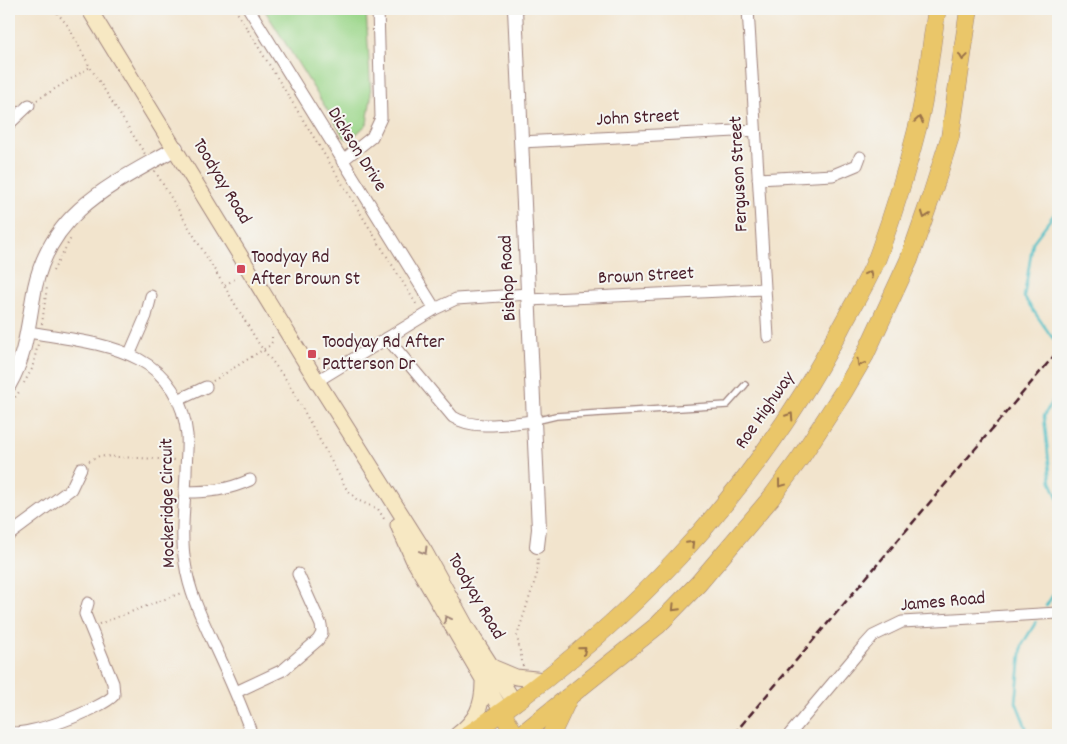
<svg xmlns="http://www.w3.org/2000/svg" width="1067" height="744" font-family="Dekko,sans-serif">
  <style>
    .green { fill: #9cd78b; stroke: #737b5b }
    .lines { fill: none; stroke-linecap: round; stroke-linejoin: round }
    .stream { stroke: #52c0c7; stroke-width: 2.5 }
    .service-casing { stroke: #9e827c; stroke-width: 8 }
    .minor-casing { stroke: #9e827c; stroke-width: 13 }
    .tertiary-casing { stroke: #9e827c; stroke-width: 16 }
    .secondary-casing { stroke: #9e827c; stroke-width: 17 }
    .primary-casing { stroke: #9e827c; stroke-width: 19 }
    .trunk-casing { stroke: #9e827c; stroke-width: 19 }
    .path { stroke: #9e827c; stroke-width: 2; stroke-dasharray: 1 4; stroke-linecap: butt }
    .service { stroke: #fff; stroke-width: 5.5 }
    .minor { stroke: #fff; stroke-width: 11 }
    .tertiary { stroke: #fff; stroke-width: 14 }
    .secondary { stroke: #f7e8c3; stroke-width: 15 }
    .primary { stroke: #eac669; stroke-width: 18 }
    .trunk { stroke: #eac669; stroke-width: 18 }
    .rail { stroke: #4a1f2b; stroke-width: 2.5; stroke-dasharray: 8 4; stroke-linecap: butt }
    .oneway { stroke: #9a724a }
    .oneway2 { stroke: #a08477 }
    .poi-dot { fill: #d1495b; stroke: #f6f6f2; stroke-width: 2 }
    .labels { text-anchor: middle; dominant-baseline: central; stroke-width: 4; stroke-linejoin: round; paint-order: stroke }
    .street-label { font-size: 19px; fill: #4a1f2b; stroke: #f6f6f2 }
    .poi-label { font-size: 19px; fill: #4a1f2b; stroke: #f6f6f2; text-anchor: start }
  </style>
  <rect width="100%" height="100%" fill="#f6f6f2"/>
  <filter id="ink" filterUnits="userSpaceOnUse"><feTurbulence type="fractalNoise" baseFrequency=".02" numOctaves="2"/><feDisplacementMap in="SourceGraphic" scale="10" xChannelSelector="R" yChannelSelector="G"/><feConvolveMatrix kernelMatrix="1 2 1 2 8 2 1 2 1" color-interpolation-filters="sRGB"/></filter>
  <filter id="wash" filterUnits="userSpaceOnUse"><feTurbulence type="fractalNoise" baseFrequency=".0096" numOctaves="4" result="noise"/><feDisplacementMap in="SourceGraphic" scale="20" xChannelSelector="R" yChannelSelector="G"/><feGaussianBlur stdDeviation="1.12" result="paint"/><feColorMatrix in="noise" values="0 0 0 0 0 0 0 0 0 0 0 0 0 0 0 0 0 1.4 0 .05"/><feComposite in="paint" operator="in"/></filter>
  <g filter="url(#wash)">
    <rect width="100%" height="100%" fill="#f2e4cd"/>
    <!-- green -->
    <path class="green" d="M264,9H366L371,97L367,124L350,140L344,137Z"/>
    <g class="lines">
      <!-- stream -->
      <path class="stream" d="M1058,209L1033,242L1024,297L1051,336L1058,343
        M1058,390L1044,416L1051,482L1058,499
        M1046,606L1058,587
        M1029,735L1016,702L1022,645L1036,622"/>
    </g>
  </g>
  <g filter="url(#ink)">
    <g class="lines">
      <!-- service casing -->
      <g class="service-casing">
        <path id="service" d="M535,421L556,416L727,405L745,385"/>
      </g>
      <!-- minor casing -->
      <g class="minor-casing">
        <path id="minor" d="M249,9L435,309
          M748,9L768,337
          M9,124L29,105
          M521,142L755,130
          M342,161L372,137L381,118L378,9
          M758,179L833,175L857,165L860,157
          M529,300L764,289
          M29,332C97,344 178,347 187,435C188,447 186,460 186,473C185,502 180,534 185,563C189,592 202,619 214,645C228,675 241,704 252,735
          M387,338L453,417C475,431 510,423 534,421
          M130,353L146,316L151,296
          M317,381L435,309L456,299L529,294
          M178,400L206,387
          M185,492C209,492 228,490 250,480
          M9,535L71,489L81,468
          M236,692L283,670L318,640L322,633L321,625L298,574
          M9,732C26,738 102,709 114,695L113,683L85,614L88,603
          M789,735L863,647L873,636L902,622L1058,613"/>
      </g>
      <!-- tertiary casing -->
      <g class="tertiary-casing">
        <path id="tertiary" d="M515,9L539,529L537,546
          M9,385C27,354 28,322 35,287C52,209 114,184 176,148"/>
      </g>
      <!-- secondary casing -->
      <g class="secondary-casing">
        <path id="secondary" d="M89,9L317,381L425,552L467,628L515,703
          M398,525L413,559L502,712
          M492,667L516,677L545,680
          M457,735C476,720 483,707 483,682"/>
      </g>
      <!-- primary casing -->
      <g class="primary-casing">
        <path id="primary" d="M551,735L568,699"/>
      </g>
      <!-- trunk casing -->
      <g class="trunk-casing">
        <path id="trunk" d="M502,712L515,735
          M468,735C623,632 753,495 840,329C853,304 870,279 879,253C893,214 906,173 916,133C927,93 930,50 937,9
          M521,735L658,625L698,584L771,498L801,457L844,391L865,355L909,260L931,197L950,137L969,9"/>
      </g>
      <!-- path -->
      <path class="path" d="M54,9L68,26L90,67L145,154
        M235,9L418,307
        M37,100L90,67
        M155,171L259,344L288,382L346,488L357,500L378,509L386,522
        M53,271L71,238
        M225,285L238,277
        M42,324L47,287
        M316,354L320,360L328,363
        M213,381L269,346L272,342V333
        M24,383L32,369L38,344
        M9,405L19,392
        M89,461L99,456L177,460
        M99,624L181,593
        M523,666L517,636L537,574L538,556"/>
      <!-- service -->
      <use href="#service" class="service"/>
      <!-- minor -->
      <use href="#minor" class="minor"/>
      <!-- tertiary -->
      <use href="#tertiary" class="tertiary"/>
      <!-- secondary -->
      <use href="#secondary" class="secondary"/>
      <!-- primary -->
      <use href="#primary" class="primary"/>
      <!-- trunk -->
      <use href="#trunk" class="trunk"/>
      <!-- rail -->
      <path class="rail" d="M733,735L1058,351"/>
    </g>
    <!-- one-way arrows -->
    <defs><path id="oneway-chevron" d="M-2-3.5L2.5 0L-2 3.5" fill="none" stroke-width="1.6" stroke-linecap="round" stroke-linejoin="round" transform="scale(1.25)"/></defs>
    <g class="oneway">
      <use href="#oneway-chevron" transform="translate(963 57) rotate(98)"/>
      <use href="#oneway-chevron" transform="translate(919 120) rotate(-81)"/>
      <use href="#oneway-chevron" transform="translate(925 215) rotate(110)"/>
      <use href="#oneway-chevron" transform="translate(869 274) rotate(-62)"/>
      <use href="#oneway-chevron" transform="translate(860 363) rotate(120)"/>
      <use href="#oneway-chevron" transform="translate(790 416) rotate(-57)"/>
      <use href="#oneway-chevron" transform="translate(781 484) rotate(127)"/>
      <use href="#oneway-chevron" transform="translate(691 544) rotate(-46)"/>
      <use href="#oneway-chevron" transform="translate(675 608) rotate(134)"/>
      <use href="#oneway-chevron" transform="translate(583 650) rotate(-40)"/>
    </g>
    <g class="oneway2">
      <use href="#oneway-chevron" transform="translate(424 551) rotate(59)"/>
      <use href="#oneway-chevron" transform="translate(447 619) rotate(-119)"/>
    </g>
  </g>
  <!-- markers -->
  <g class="poi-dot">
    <rect x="236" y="264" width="10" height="10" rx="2.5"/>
    <rect x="307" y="349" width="10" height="10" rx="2.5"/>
  </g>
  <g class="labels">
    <!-- street labels -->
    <g class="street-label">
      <text transform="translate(638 119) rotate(-3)">John Street</text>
      <text transform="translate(356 150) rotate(58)">Dickson Drive</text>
      <text transform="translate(740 174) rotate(-93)">Ferguson Street</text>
      <text transform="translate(221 182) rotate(59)">Toodyay Road</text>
      <text transform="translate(646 277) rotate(-3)">Brown Street</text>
      <text transform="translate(509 278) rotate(-93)">Bishop Road</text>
      <text transform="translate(766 411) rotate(-55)">Roe Highway</text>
      <text transform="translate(169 503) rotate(-91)">Mockeridge Circuit</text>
      <text transform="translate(475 597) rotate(60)">Toodyay Road</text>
      <text transform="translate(943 603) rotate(-5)">James Road</text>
    </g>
    <!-- poi labels -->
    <g class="poi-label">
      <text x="251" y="258">Toodyay Rd<tspan x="251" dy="22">After Brown St</tspan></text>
      <text x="322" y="343">Toodyay Rd After<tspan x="322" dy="22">Patterson Dr</tspan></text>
    </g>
  </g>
  <!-- margin -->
  <rect width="1067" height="744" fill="none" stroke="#f6f6f2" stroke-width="30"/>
</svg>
